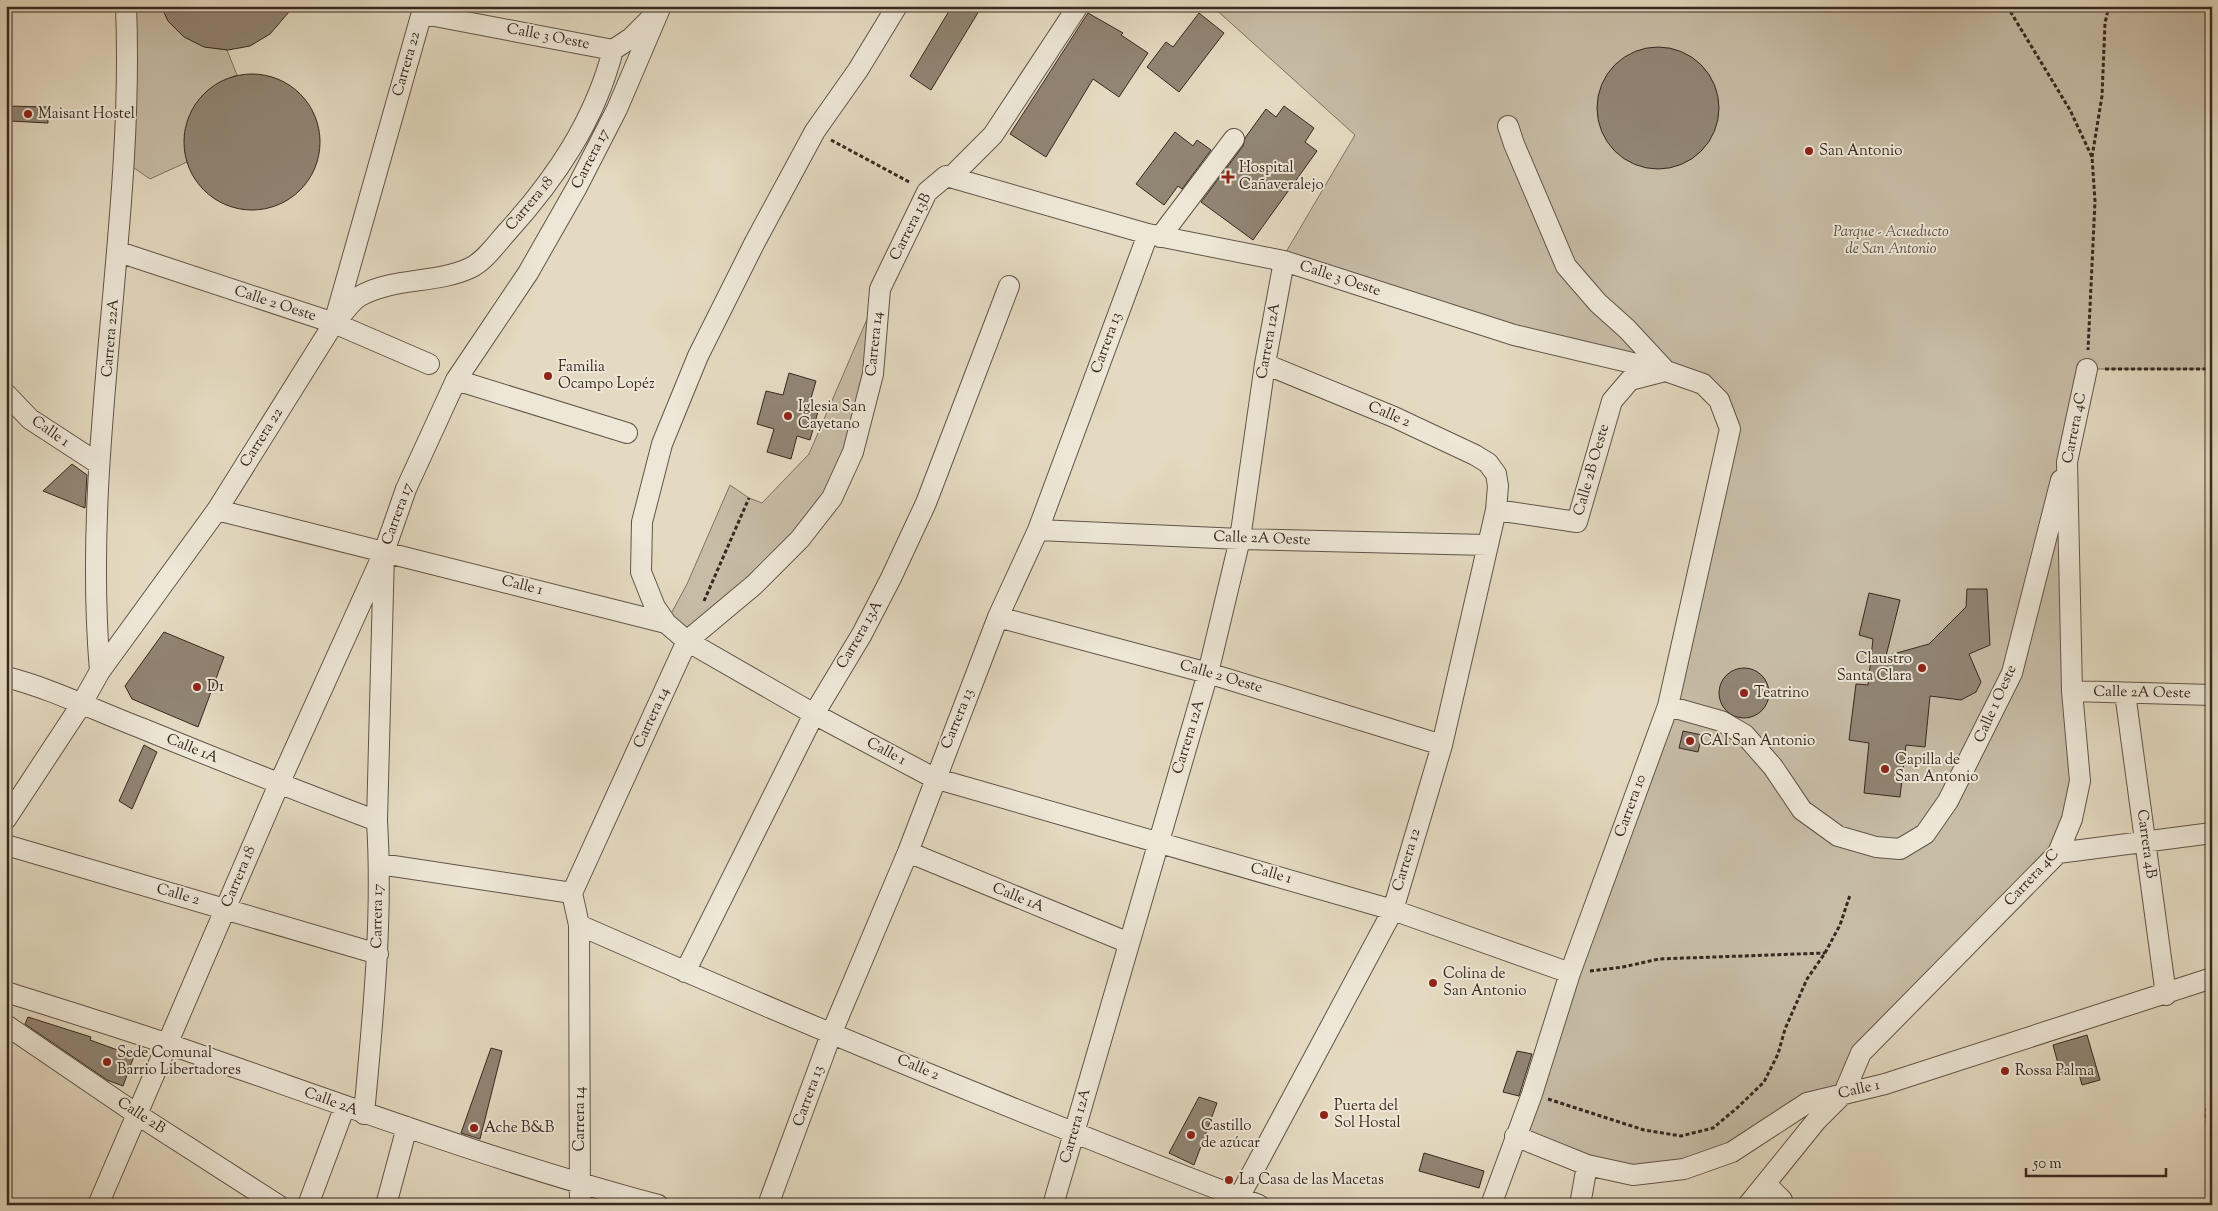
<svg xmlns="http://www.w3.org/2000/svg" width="2218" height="1211" font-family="'Sorts Mill Goudy',serif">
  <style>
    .green { fill: #c7bca6; stroke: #7f7263 }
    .building { fill: #918574; stroke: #372820 }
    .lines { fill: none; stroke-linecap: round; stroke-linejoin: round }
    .minor-casing { stroke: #625448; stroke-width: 22 }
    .path { stroke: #372820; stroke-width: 3; stroke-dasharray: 4 2.5; stroke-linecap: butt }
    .minor { stroke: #ede7d7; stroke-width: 20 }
    .poi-dot { fill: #8f2418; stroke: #ede7d7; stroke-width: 2 }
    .labels { text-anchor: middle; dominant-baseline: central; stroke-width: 4; stroke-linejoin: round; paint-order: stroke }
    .street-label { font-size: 15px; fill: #372820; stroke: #ede7d7 }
    .poi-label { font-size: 15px; fill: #372820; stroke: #ede7d7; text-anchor: start }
    .park-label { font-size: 15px; font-style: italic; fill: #5b4d42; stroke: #ede7d7 }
  </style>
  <rect width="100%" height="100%" fill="#e4dac1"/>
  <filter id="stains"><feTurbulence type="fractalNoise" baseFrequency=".004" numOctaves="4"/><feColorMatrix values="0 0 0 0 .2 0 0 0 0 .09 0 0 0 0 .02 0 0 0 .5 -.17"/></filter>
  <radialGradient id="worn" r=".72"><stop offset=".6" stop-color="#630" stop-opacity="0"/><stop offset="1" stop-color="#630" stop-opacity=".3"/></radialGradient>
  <!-- green -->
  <path class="green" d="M126,6H161C175,37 195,46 227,50L237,75C194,93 181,117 187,162L150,179L124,161Z
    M1212,6H2212V369H2087L2067,462L2080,781L2058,853L1861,1053L1844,1093L1732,1152L1633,1175L1515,1136L1661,726L1730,429L1703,384L1514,335L1286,252L1355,135Z
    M880,289L879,309L832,498L687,641L666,623L687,584L730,485L749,498L762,503L809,454Z
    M2212,1069V1160L2206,1114Z"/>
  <!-- building -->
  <path class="building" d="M161,6H294L270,34L250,46L228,50L204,47L184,37L168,21Z
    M952,6H982L931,90L910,76Z
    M1088,13L1123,33L1121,35L1148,53L1119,97L1093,79L1046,157L1010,134Z
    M1199,13L1224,33L1179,92L1147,67L1166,42L1173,47Z
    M1597 108a61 61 0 1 1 122 0a61 61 0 1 1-122 0Z
    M184 142a68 68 0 1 1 136 0a68 68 0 1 1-136 0Z
    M7,106L47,107L48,123L10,121Z
    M1284,106L1314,128L1305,142L1317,151L1253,240L1201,202L1243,146L1245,138L1266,109L1276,117Z
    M1175,132L1193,146L1197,140L1211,150L1182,189L1178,186L1164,205L1136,184Z
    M789,373L816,381L809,405L819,408L810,440L797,436L791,459L767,452L774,429L757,424L766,391L783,395Z
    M72,464L87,475L85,508L43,491Z
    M1967,589H1987L1990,645L1969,654L1981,682L1976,692L1961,700L1930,696L1925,747L1906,745L1900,797L1864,793L1869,743L1849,740L1856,684L1868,685L1873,639L1859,635L1869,593L1900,600L1886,656L1929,644L1966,607Z
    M164,632L224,657L198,727L132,699L125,686Z
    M1719 693a25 25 0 1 1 50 0a25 25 0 1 1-50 0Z
    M1683,731L1702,735L1698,752L1679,748Z
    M144,745L157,752L132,809L119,801Z
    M28,1017L91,1037L90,1040L134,1056L123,1086L107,1080L25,1024Z
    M2087,1035L2100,1080L2082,1085L2078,1070L2061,1075L2053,1045Z
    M491,1048L502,1051L480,1139L461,1133Z
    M1517,1051L1532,1054L1519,1096L1503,1092Z
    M1199,1097L1217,1103L1194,1165L1169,1153Z
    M1424,1153L1484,1171L1479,1188L1419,1171Z"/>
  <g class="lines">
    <!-- minor casing -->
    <g class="minor-casing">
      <path id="minor" d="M1508,126L1514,144L1566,266L1598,303L1627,329L1666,371
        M952,176L993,135L1078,6
        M1160,237L1234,139
        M119,252L334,323L429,364
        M337,320C344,313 351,301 360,296C394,277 436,284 470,268C485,261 497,243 508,231C556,178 595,120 613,50L631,38L651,18
        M456,380L627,433
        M6,394L30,419L99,464
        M217,510L666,623L687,641L814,714L934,778L1393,910L1570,973
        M1496,510L1577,522L1612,401L1630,380L1661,372
        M1038,530L1240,539L1487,545
        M998,617L1208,673L1442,745
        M666,623L655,607L641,572L642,522L662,444L698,356L755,242L815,131L858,70L897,6
        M100,671C81,449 135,228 126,6
        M6,677C53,689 96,711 141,728C219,760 298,791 377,821
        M2072,691L2212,695
        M2125,693L2166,995
        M1668,706L1721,721L1745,735L1773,767L1802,810L1838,836L1876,847L1900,849L1925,834L1948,801L2012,673L2061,480
        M6,819L81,705L100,671L217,510L334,323L421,16L424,14L613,50
        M6,845L378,954
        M908,852L1129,943
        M2058,853L2212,833
        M380,864L572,893
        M579,925C803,1024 1030,1117 1259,1205
        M685,972L814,714L862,634L891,578L926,503L1009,286
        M6,992C60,1009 115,1026 168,1044C331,1100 492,1161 658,1205
        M6,1025L138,1115L278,1205
        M364,1114C373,1017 383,919 377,821L384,552L406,489L456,380L528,273L577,187L617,109L661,6
        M1515,1136L1587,1165L1633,1175L1684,1169L1732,1152L1807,1103L1885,1084L2212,978
        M1766,1184L1782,1200L1783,1205
        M98,1205L279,784L380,561
        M308,1205L345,1106
        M386,1205L407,1127
        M580,1205L579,925L572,893L687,641L754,585L800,539L832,498L853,452L873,374L880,289L927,192L946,176L1148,234L1284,261L1514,335L1666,371L1703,384L1719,400L1730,429L1668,706L1570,973L1532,1094L1491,1205
        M768,1205L832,1032L908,852L998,617L1038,530L1148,234
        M1053,1205L1208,673L1240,539L1265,364L1284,261
        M1235,1205L1393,910L1442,745L1496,510L1498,486L1496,474L1488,463L1475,455L1394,417L1265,364
        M1580,1205L1587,1165
        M1748,1205L1816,1121L1844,1093L1861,1053L2058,853L2072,819L2080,781L2072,691L2067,462L2087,369"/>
    </g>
    <!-- path -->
    <path class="path" d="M2007,6L2070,110L2092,157L2095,201L2088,350
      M2212,74L2210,128L2212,137
      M831,140L911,183
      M2092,157L2102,96L2105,23L2109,6
      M2105,369H2212
      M704,601L749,498
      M2212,622V625
      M1590,971L1623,967L1659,959L1825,953
      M2212,1069L2206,1114L2212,1160
      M1548,1099L1644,1130L1681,1136L1713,1128L1737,1108L1764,1082L1778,1054L1785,1029L1807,979L1825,953L1840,925L1850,895"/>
    <!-- minor -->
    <use href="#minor" class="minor"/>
  </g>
  <!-- markers -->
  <g class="poi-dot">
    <circle cx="28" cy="114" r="5"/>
    <circle cx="1809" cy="151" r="5"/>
    <path d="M1225.5 169.5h5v5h5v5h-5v5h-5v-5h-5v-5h5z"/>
    <circle cx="548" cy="376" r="5"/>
    <circle cx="788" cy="416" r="5"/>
    <circle cx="1922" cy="668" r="5"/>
    <circle cx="197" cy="687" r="5"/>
    <circle cx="1744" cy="693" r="5"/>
    <circle cx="1690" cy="741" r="5"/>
    <circle cx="1885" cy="769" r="5"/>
    <circle cx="1433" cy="983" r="5"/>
    <circle cx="107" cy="1062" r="5"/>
    <circle cx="2005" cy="1071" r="5"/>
    <circle cx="1324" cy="1115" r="5"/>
    <circle cx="474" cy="1128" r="5"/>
    <circle cx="1191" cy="1135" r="5"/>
    <circle cx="1229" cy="1180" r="5"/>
  </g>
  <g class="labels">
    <!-- street labels -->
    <g class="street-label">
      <text transform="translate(548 37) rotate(11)">Calle 3 Oeste</text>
      <text transform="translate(407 64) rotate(-74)">Carrera 22</text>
      <text transform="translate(591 159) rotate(-63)">Carrera 17</text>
      <text transform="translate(530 204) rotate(-50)">Carrera 18</text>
      <text transform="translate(911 227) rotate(-63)">Carrera 13B</text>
      <text transform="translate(1340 279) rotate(18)">Calle 3 Oeste</text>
      <text transform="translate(275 304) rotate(18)">Calle 2 Oeste</text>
      <text transform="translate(111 338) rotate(-85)">Carrera 22A</text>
      <text transform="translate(1269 341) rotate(-80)">Carrera 12A</text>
      <text transform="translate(1107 343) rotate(-70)">Carrera 13</text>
      <text transform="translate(875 344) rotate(-84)">Carrera 14</text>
      <text transform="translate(1389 415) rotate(23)">Calle 2</text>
      <text transform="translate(2075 428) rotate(-79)">Carrera 4C</text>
      <text transform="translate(50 432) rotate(35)">Calle 1</text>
      <text transform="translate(262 438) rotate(-58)">Carrera 22</text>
      <text transform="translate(1592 470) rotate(-74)">Calle 2B Oeste</text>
      <text transform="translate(398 514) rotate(-70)">Carrera 17</text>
      <text transform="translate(1262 539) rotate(2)">Calle 2A Oeste</text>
      <text transform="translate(522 586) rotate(14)">Calle 1</text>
      <text transform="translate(860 635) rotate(-60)">Carrera 13A</text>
      <text transform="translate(1221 677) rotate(16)">Calle 2 Oeste</text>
      <text transform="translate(2142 693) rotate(1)">Calle 2A Oeste</text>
      <text transform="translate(1996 704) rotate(-66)">Calle 1 Oeste</text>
      <text transform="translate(652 718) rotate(-65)">Carrera 14</text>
      <text transform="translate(958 719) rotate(-68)">Carrera 13</text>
      <text transform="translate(1189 737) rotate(-73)">Carrera 12A</text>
      <text transform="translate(192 749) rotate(22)">Calle 1A</text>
      <text transform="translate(886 752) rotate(28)">Calle 1</text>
      <text transform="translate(1631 806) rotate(-70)">Carrera 10</text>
      <text transform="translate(2146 844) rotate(82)">Carrera 4B</text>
      <text transform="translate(1407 860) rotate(-73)">Carrera 12</text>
      <text transform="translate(1271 874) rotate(16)">Calle 1</text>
      <text transform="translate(239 877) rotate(-67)">Carrera 18</text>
      <text transform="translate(2032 878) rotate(-47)">Carrera 4C</text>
      <text transform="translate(178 895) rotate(16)">Calle 2</text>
      <text transform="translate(1018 898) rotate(22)">Calle 1A</text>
      <text transform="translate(378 916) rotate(-89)">Carrera 17</text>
      <text transform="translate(918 1068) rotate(23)">Calle 2</text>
      <text transform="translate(1859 1090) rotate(-13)">Calle 1</text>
      <text transform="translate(809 1096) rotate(-70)">Carrera 13</text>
      <text transform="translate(331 1102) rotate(20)">Calle 2A</text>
      <text transform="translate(141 1116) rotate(33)">Calle 2B</text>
      <text transform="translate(580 1119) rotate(-90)">Carrera 14</text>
      <text transform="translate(1076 1126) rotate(-74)">Carrera 12A</text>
    </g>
    <!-- poi labels -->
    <g class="poi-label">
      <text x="38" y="114">Maisant Hostel</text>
      <text x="1819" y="151">San Antonio</text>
      <text x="1239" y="168">Hospital<tspan x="1239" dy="17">Cañaveralejo</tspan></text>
      <text x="558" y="367">Familia<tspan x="558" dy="17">Ocampo Lopéz</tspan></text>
      <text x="798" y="407">Iglesia San<tspan x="798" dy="17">Cayetano</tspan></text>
      <text x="1912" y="659" text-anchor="end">Claustro<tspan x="1912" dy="17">Santa Clara</tspan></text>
      <text x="207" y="687">D1</text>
      <text x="1754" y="693">Teatrino</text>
      <text x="1700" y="741">CAI San Antonio</text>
      <text x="1895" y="760">Capilla de<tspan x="1895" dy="17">San Antonio</tspan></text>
      <text x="1443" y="974">Colina de<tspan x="1443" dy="17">San Antonio</tspan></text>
      <text x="117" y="1053">Sede Comunal<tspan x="117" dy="17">Barrio Libertadores</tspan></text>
      <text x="2015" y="1071">Rossa Palma</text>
      <text x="1334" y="1106">Puerta del<tspan x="1334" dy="17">Sol Hostal</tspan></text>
      <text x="1201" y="1126">Castillo<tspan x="1201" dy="17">de azúcar</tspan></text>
      <text x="484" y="1128">Ache B&amp;B</text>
      <text x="1239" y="1180">La Casa de las Macetas</text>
    </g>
    <!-- park labels -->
    <g class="park-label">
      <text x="1891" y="232">Parque - Acueducto<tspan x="1891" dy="17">de San Antonio</tspan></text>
    </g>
  </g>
  <!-- margin -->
  <rect width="2218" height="1211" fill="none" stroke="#e4dac1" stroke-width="25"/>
  <rect x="8" y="8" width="2203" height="1196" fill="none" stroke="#372820" stroke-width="2.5"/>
  <rect x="12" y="12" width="2193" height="1186" fill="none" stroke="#372820"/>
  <!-- scale -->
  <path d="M2026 1168v8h140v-8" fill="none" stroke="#372820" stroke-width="2.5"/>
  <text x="2033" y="1168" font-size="15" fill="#372820" stroke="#ede7d7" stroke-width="4" paint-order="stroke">50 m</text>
  <rect width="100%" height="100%" filter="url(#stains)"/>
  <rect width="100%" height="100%" fill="url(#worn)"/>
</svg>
